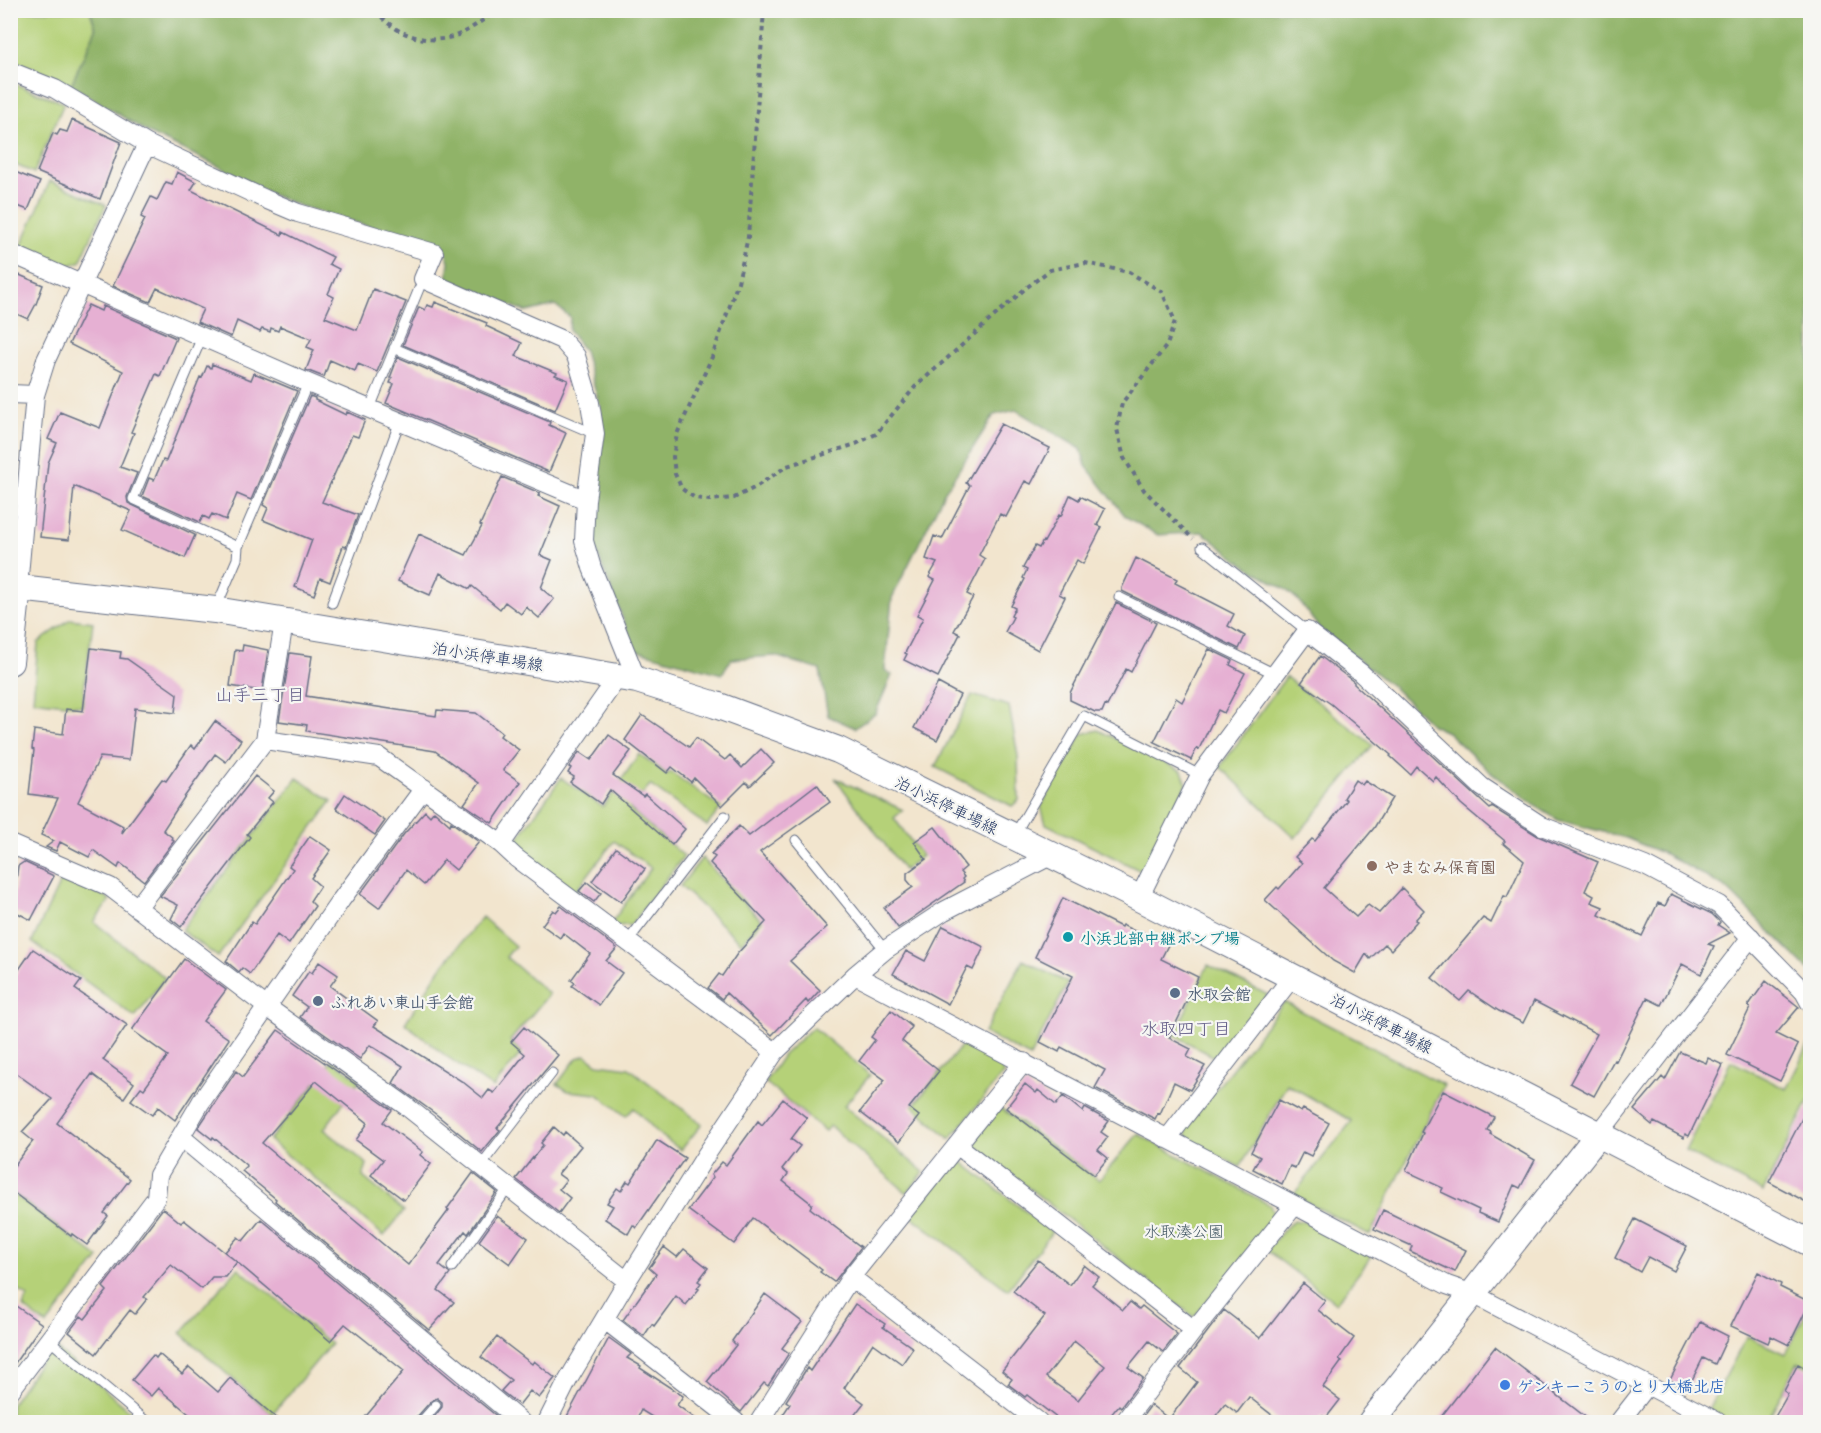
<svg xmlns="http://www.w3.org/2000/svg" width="1821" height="1433" font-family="'Playpen Sans','Klee One',sans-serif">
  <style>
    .green { fill: #b5d178; stroke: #68806b; stroke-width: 1.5 }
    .forest { fill: #90b368; stroke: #567163; stroke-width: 1.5 }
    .building { fill: #e6b0d3; fill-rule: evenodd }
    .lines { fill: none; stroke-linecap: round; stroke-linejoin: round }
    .lane-casing { stroke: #666f85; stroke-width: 11 }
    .street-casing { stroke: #666f85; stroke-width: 20 }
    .secondary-casing { stroke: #666f85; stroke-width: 28 }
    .path { stroke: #666f85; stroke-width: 4; stroke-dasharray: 4.5 4.5; stroke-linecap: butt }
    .lane { stroke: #fff; stroke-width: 9 }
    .street { stroke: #fff; stroke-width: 18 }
    .secondary { stroke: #fff; stroke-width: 26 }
    .education-dot { fill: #8d6e63; stroke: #f6f6f2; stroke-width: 2 }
    .culture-dot { fill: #0f9aa8; stroke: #f6f6f2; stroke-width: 2 }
    .service-dot { fill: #5c6f8a; stroke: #f6f6f2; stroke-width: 2 }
    .shop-dot { fill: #3f7fe0; stroke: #f6f6f2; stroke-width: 2 }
    .labels { text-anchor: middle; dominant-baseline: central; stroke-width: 4.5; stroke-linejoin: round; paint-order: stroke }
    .street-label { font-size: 16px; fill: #1b2f5e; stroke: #f6f6f2 }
    .education-label { font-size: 16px; font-weight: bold; fill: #785e54; stroke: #f6f6f2; text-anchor: start }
    .culture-label { font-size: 16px; font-weight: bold; fill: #0d838f; stroke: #f6f6f2; text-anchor: start }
    .service-label { font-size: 16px; font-weight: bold; fill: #4e5e75; stroke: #f6f6f2; text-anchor: start }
    .park-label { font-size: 16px; fill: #425864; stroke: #f6f6f2 }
    .shop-label { font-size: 16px; font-weight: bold; fill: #366cbe; stroke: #f6f6f2; text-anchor: start }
    .neighbourhood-label { font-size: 18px; fill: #625c87; stroke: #f6f6f2 }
  </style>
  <rect width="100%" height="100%" fill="#f6f6f2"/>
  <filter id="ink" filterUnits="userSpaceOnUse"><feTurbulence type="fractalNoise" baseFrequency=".0167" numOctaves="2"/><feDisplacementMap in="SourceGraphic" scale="12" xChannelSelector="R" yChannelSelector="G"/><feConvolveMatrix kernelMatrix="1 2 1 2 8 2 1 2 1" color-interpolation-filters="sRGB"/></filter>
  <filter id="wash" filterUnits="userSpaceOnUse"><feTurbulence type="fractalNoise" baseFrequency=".008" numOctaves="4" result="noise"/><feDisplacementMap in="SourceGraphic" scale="24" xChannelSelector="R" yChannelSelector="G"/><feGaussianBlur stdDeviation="1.35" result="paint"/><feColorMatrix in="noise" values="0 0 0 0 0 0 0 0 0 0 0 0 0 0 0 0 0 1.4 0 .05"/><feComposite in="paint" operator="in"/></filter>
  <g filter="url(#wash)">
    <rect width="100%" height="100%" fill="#f2e5ce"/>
    <!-- green -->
    <path class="green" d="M10,11H90L96,29L71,85L11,60Z
      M10,82L64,103L34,173L11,163Z
      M50,181L106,205L80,262L67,266L21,246Z
      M70,619L93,622L82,706L33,700L38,643Z
      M1286,677L1373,745L1295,838L1220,767Z
      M972,695L1009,706L1018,756L1019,800L1012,806L935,767Z
      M1098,730L1182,771L1187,784L1141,871L1046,824L1041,807L1082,734Z
      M639,754L667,774L671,772L721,808L707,826L650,785L630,809L684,856L631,925L616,926L612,922L651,868L614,841L574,893L517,850L516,841L561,778L603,807Z
      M297,778L332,801L218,957L181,930Z
      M835,778L903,810L894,818L922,856L904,870Z
      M702,858L762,921L741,943L680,886Z
      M62,878L105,896L110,900L94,922L165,978L135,1017L32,942Z
      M482,917L515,946L506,957L549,994L510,1041L522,1052L493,1088L446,1056L405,1023L440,969Z
      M1023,960L1068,983L1030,1057L984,1033Z
      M1208,965L1268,995L1218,1059L1174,1035Z
      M1284,1002L1444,1085L1370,1235L1293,1195L1352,1121L1287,1084L1240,1167L1189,1141L1185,1129Z
      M813,1027L870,1075L844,1106L924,1172L907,1193L830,1126L825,1131L765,1082L783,1055Z
      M967,1039L1000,1057L1003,1074L950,1139L913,1106Z
      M1810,1042V1098L1763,1192L1685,1151L1731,1061L1786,1089Z
      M586,1055L598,1064L629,1068L702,1124L681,1150L659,1134L634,1108L626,1116L597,1094L568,1091L557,1084L577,1058Z
      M332,1060L360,1080L324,1129L367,1164L363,1177L404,1211L384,1236L269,1140L307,1094Z
      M999,1107L1099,1180L1138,1134L1270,1205L1276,1220L1194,1317L975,1146L976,1135Z
      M955,1161L962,1162L1052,1232L1008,1290L911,1216Z
      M10,1191L99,1258L47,1325L23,1307L28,1297L11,1285Z
      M1293,1220L1305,1222L1372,1256L1336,1303L1266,1250Z
      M238,1268L331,1344L272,1414L181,1333Z
      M1810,1305V1368L1798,1362L1767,1422H1732L1708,1410L1747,1336L1785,1354Z
      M52,1345L143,1422H11V1404Z"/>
    <!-- forest -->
    <path class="forest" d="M90,10L1810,11V971L1726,888L1667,855L1626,838L1558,820L1537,807L1488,770L1447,732L1432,725L1393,687L1319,628L1298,600L1285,589L1243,564L1202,532L1158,535L1126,517L1086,466L1081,449L1016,410L994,415L944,493L892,598L885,670L892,675L875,714L855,728L828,716L820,670L775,656L731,659L722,674L635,650L594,545L592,531L602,441L600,407L584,351L569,331L570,317L555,305L527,312L447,280L449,261L445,249L300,206L268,193L218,166L152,135L71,85L96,29Z"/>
    <g id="blocks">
      <!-- building -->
      <path class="building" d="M72,120L121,142L100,199L37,172L53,133L57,135L60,130L67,132Z
        M10,170L40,182L28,210L10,203Z
        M177,172L196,182L191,190L282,235L283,232L333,257L329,264L339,269L328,294L334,297L325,317L357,330L373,289L406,302L377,372L358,364L355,371L330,360L324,377L306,370L314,350L307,347L311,339L280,326L278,331L271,328L270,332L262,329L260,332L237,321L231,337L197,322L203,309L157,288L150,302L113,286L145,219L141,217L151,197L157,200L166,182L172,184Z
        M10,271L43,285L36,304L28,319L10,311Z
        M435,302L487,323L486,326L522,343L516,356L557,373L555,375L568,380L555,410L403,345L419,307L425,310L427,305L433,307Z
        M88,305L101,311L103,306L176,338L160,376L156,374L131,432L134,433L120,467L137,473L127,497L128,503L195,535L185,558L122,530L131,511L74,486L69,540L40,537L48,463L57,443L48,439L60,412L100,428L123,371L69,344Z
        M398,357L550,422L549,425L566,433L549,472L386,403L394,384L390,383L392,378H390Z
        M212,364L251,380L254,373L297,391L251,500L237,494L226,520L212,514L209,519L203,516L200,522L142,496L149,478L154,480L163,460L166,461L200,377L202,378L207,366L211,368Z
        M310,396L315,398V400L346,415L347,412L365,420L358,437L352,435L322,502L358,515L346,547L343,546L330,582L320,578L314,595L295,587L312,540L263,520L268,508L263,505Z
        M1001,424L1050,448L1031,484L1025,481L1006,517L1000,514L979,555L985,559L967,594L973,597L954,631L960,634L938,677L904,660L907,654L905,653L923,618L917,615L935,580L929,577L937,563L926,559L934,536L942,539L970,485L966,483Z
        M502,477L540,493L538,496L560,506L540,555L552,560L541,588L554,599L539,618L526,607L521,614L505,602L500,609L472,586L470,589L440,573L430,595L398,581L419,534L466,555L482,526L480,525Z
        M1070,495L1079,500L1080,496L1105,509L1097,525L1102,527L1083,564L1077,560L1059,594L1065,597L1038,650L1005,632L1013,617L1011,616L1015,608L1011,606L1025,579L1023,578L1027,570L1023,568L1035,546L1039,548L1043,541L1044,542L1059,515L1061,516Z
        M1136,558L1177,579L1175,583L1189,590V591L1234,614L1228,626L1245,636L1239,649L1122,591V588Z
        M1116,603L1156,623L1131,672L1126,669L1107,706L1105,705L1102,712H1095L1070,700V693Z
        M243,645L268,650L262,691L230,686L235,650L242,651Z
        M91,648L121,652L120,658L127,659L177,694L175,713L135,708L129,760L100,757L78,802L123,826L122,833L162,779L166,781L191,745L195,749L215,721L241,740L226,762L215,754L185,796L163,830L173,838L172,839L174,841L144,881L120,863L118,868L93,850L89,857L60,842L56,851L46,847L54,841L41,835L58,798L29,794L34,750L32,749L34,730L63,734L66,709L83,711Z
        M1209,649L1232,660L1230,665L1245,673L1224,713L1218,710L1199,749L1197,748L1191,760L1154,742L1176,698L1182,702Z
        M290,653L312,656L306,696L436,716L437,710L476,713L502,733L500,736L519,750L503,770L520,782L492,823L464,804L479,783L435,751L306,731L307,725L279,721Z
        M1320,656L1354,682V684L1490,809L1492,807L1538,836L1598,862L1585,891L1594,896L1591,902L1603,907L1599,915L1642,936L1658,903L1665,906L1671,894L1712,914L1720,922L1718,925L1730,933L1708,944L1714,946L1701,974L1682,964L1661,1005L1647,998L1616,1061L1614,1060L1594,1096L1570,1083L1597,1034L1534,1001L1523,1023L1499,1011L1469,991L1460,1001L1432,978L1483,918L1491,923L1504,896L1507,897L1524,861L1503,843L1505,841L1461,804L1436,777L1433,781L1416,766L1410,774L1390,756L1391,755L1331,704L1301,683Z
        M938,683L960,695L937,740L914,728Z
        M642,715L689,747L696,738L725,760L730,755L742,768L761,749L774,763L750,786L746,782L722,806L694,778L691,782L672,767L667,773L625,740Z
        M609,735L631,751L613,775L643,796L645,794L685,829L672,845L610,790L601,804L570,782L574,777L568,773L571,768L569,767L579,752L591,760Z
        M255,776L274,791L268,798L273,802L247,834L250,837L181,927L171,919L178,905L160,896Z
        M1355,780L1362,785L1365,781L1392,798L1374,828L1324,888L1356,917L1368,905L1379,913L1402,888L1424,910L1415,920L1417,921L1391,950L1385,944L1370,959L1366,954L1355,973L1333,961L1265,900L1277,887L1279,889L1302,863L1295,857L1312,839L1315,841L1347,800L1344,798Z
        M817,784L830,802L760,852L827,927L790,961L820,990L808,1003L806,1000L772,1035L726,993L722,999L708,988L719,974L722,976L737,954L766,922L710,863L715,857L711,854L739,826L749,836Z
        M345,794L385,821L375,835L336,808Z
        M425,811L430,816L434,811L450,825L451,822L479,842L456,870L444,860L424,885L406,870L379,908L360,894L404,834Z
        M935,827L966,867L960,872L964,877L962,879L964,882L898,928L884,908L913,887L907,880V873L926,859L914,842Z
        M310,836L331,850L311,878L320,886L310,901L315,906L289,944L277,935L250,974L242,968L239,972L226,961L252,922L255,924L293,869L289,866Z
        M616,848L645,869L621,902L592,881Z
        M24,862L54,876L31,920L12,910L18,866Z
        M587,882L601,893L594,902L579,891Z
        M1063,898L1121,927L1122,925L1141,934L1142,932L1168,945L1161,959L1198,977L1169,1038L1191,1049L1187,1057L1205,1066L1190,1090L1174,1082L1160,1114L1158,1113L1155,1119L1095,1088L1105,1070L1061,1047L1059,1052L1040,1042L1073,976L1035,957Z
        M561,906L617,948L606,961L622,973L599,1005L572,986L575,983L571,980L590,954L563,933L560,938L542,925L553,910L556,912Z
        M943,926L984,947L973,970L967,967L948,1004L893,974L906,951L925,961Z
        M33,949L81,981L75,989L127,1025L103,1060L134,1083L124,1098L92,1074L57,1123L130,1179L104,1213L108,1216L87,1245L72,1234L71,1236L10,1190V1171L33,1141L22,1132L52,1099L10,1069L11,981Z
        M184,959L226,990L203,1021L229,1039L175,1120L158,1107L152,1115L131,1100L141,1087L144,1089L168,1056L132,1030Z
        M319,962L338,975L330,986L378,1021L374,1026L463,1082L483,1098L489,1090L494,1093L525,1054L511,1042L524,1027L558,1055L497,1128L500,1130L482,1152L437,1115L393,1083L403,1066L370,1045L360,1059L300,1017L307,1007L292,996L309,971L312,973Z
        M1766,981L1799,1007L1776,1034L1798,1045L1780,1081L1727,1055L1750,1008L1748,1006Z
        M891,1010L912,1027L902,1041L939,1071L909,1108L919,1116L899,1142L860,1112L885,1080L859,1061L875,1040L871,1037Z
        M278,1030L392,1110L383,1122L423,1152L420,1155L431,1164L404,1200L371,1175L383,1160L356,1140L368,1123L316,1081L290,1113L289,1112L262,1143L408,1265L449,1210L447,1209L473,1173L497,1192L468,1234L465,1231L439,1265L450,1274L438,1290L454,1302L429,1330L275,1201L276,1199L242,1171L247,1166L213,1137L212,1139L198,1128L236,1071L243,1077Z
        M1680,1052L1706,1063L1708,1058L1723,1065L1689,1136L1685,1134L1684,1138L1654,1122L1652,1125L1634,1110L1662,1077L1665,1080Z
        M1025,1084L1036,1093L1038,1090L1056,1105L1063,1096L1083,1112L1085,1108L1109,1121L1101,1132L1108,1137L1098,1150L1108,1158L1094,1175L1006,1108Z
        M1443,1091L1494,1117L1487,1130L1491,1132L1490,1134L1535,1160L1520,1188L1514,1185L1498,1222L1478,1213L1479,1210L1441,1192L1443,1188L1406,1171L1423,1133L1421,1132Z
        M783,1099L807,1118L791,1139L800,1146L782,1169L788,1174L783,1181L812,1204L810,1208L861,1247L834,1282L820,1272L822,1270L753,1218L734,1244L688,1210L713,1177L711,1175L722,1162L726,1165L758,1121L762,1125Z
        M1279,1100L1301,1112L1303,1109L1329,1123L1311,1156L1303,1152L1295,1168L1290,1166L1282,1184L1253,1169L1260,1157L1251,1152Z
        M1810,1103V1204L1769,1182Z
        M554,1127L563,1135L565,1132L581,1146L558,1174L566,1180L559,1189L570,1198L559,1213L516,1179L543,1145L541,1143Z
        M657,1140L685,1158L636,1228L633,1225L628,1234L605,1219L613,1206L607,1203L617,1188L621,1191L627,1181L630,1183Z
        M163,1208L181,1223L184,1220L237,1262L225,1277H212L202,1289L171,1265L144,1297L147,1299L135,1314L130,1310L96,1354L69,1332L81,1316L85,1319L107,1291L103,1287Z
        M1383,1210L1466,1250L1455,1272L1410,1251L1412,1246L1374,1229Z
        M497,1216L528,1238L510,1264L479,1241Z
        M261,1219L457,1384L504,1422H430L442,1407V1402L437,1398L431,1401L416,1418L414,1422H361L404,1371L345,1324L330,1341L225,1252L238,1237L243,1241Z
        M1635,1219L1687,1246L1674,1271L1648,1257L1640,1272L1615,1258Z
        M664,1247L677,1257L684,1249L708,1268L698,1281L701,1283L697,1288L699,1289L686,1305L676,1296L654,1326L652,1324L644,1336L623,1320L656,1274L649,1268Z
        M1038,1260L1070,1285L1084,1265L1099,1277L1092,1285L1123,1310L1130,1302L1139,1309L1142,1306L1177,1334L1163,1352L1149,1341L1128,1367L1143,1378L1121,1407L1119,1405L1105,1422H1062L1027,1395L1025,1397L1008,1384L1012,1379L1002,1371L1045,1316L1013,1291ZM1074,1341L1105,1366L1078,1400L1046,1377Z
        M1758,1272L1781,1284L1780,1287L1810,1302L1789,1345L1771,1336L1768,1343L1731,1326Z
        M1303,1283L1325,1301L1318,1310L1354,1338L1339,1359L1342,1361L1323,1387L1340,1400L1326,1418L1322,1416L1317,1422H1281L1249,1397L1237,1413L1225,1404L1211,1422H1142L1139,1421L1151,1405L1169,1419L1197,1382L1180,1368L1224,1310L1260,1338Z
        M765,1294L802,1322L782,1348L789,1353L768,1386L764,1383L741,1412L707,1382L736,1345L732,1341Z
        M10,1302L42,1324L10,1370Z
        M855,1304L885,1324L883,1327L913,1348L902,1364L873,1343L844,1388L864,1403L849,1422H778L790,1404L786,1401L807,1368L810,1371Z
        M1700,1322L1728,1336L1715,1364L1703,1358L1687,1390L1670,1380Z
        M497,1337L532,1364L534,1361L555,1378L539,1398L530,1391L519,1405L501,1391L511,1380L481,1357Z
        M609,1338L631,1354L627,1358L641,1366L640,1368L683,1396L677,1405L700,1422H660L641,1410L635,1422H564Z
        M1495,1347L1592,1422H1437Z
        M159,1354L182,1374L189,1367L218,1392L230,1378L281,1422H182L189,1414L158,1388L151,1396L132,1380L153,1355L156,1358Z
        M1798,1364L1810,1371V1414L1806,1422H1772L1788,1394L1784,1391Z"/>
    </g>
  </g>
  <g filter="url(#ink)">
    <use href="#blocks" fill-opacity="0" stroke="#666f85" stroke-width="1.5"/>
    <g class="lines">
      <!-- lane casing -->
      <g class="lane-casing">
        <path id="lane" d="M202,337L133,499L238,547
          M394,348L595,434
          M370,408L423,279
          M1202,547L1307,631
          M1119,597L1275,674
          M332,603L400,421
          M216,608L237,559L238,547L308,383
          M1015,834L1084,716L1200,775
          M796,840L885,950
          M627,942L725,816
          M481,1165L552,1073
          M452,1267L509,1187
          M48,1339L147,1422
          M421,1422L436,1405"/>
      </g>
      <!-- street casing -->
      <g class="street-casing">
        <path id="street" d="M10,71L55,89L147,144L46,360L35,395L18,587
          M147,144L265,199L298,213L434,253L423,279L562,340L576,356L590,403L595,434L586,500L584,541L592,568L637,680
          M10,253L308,383L586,500
          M10,394L35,395
          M265,740L284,622
          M10,844L110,887L267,1007L406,1106L627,1281
          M501,844L618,677
          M1139,898L1200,775L1307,631L1361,673L1482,787L1542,826L1645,866L1719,905L1804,992L1810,1003
          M137,908L265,740L379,757L501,844L516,858L775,1052
          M855,975L1447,1285L1473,1294L1718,1422
          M1598,1135L1751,937
          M181,1137L521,1422
          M1167,1139L1293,976
          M957,1145L1194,1330
          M851,1277L1039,1422
          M605,1320L736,1422
          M10,1391L156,1198L158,1175L201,1102L341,900L424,788
          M547,1422L568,1380L627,1281L706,1155L775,1052L855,975L885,950L944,911L1052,855
          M759,1422L851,1277L1024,1062
          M1124,1422L1194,1330L1294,1206
          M1619,1422L1647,1386"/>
      </g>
      <!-- secondary casing -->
      <g class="secondary-casing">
        <path id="secondary" d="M10,587L215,610L618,677L637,680L716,705L838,750L1139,898L1810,1243
          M10,662L18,587
          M1371,1422L1598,1135"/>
      </g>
      <!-- path -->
      <path class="path" d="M376,10C392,33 424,45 452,37C468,32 483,20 497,10
        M764,10L748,237L738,282L712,357L677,434L673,457L675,474L682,489L695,498L709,500L734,498L754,488L787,466L856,444L876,434L915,387L1026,288L1050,270L1085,263L1129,272L1162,292L1175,321L1167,345L1122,403L1117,429L1124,458L1144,490L1193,539"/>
      <!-- lane -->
      <use href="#lane" class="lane"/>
      <!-- street -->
      <use href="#street" class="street"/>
      <!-- secondary -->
      <use href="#secondary" class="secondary"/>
    </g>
  </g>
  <!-- markers -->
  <circle class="education-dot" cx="1372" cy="866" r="6"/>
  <circle class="culture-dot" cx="1068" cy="937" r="6"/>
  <g class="service-dot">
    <circle cx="1175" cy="993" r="6"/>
    <circle cx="318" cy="1001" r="6"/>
  </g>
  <circle class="shop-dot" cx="1505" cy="1385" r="6"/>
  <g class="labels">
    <!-- street labels -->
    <g class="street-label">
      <text transform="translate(488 655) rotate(9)">泊小浜停車場線</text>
      <text transform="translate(947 804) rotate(26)">泊小浜停車場線</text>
      <text transform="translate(1382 1022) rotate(27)">泊小浜停車場線</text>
    </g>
    <!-- education labels -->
    <g class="education-label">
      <text x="1384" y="866">やまなみ保育園</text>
    </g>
    <!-- culture labels -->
    <g class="culture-label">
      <text x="1080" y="937">小浜北部中継ポンプ場</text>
    </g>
    <!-- service labels -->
    <g class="service-label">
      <text x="1187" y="993">水取会館</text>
      <text x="330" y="1001">ふれあい東山手会館</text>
    </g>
    <!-- park labels -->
    <g class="park-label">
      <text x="1184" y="1230">水取湊公園</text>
    </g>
    <!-- shop labels -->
    <g class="shop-label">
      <text x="1517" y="1385">ゲンキーこうのとり大橋北店</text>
    </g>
    <!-- neighbourhood labels -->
    <g class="neighbourhood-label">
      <text x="260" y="693">山手三丁目</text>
      <text x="1186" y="1027">水取四丁目</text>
    </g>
  </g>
  <!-- margin -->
  <rect width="1821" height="1433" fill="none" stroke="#f6f6f2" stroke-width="36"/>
</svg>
